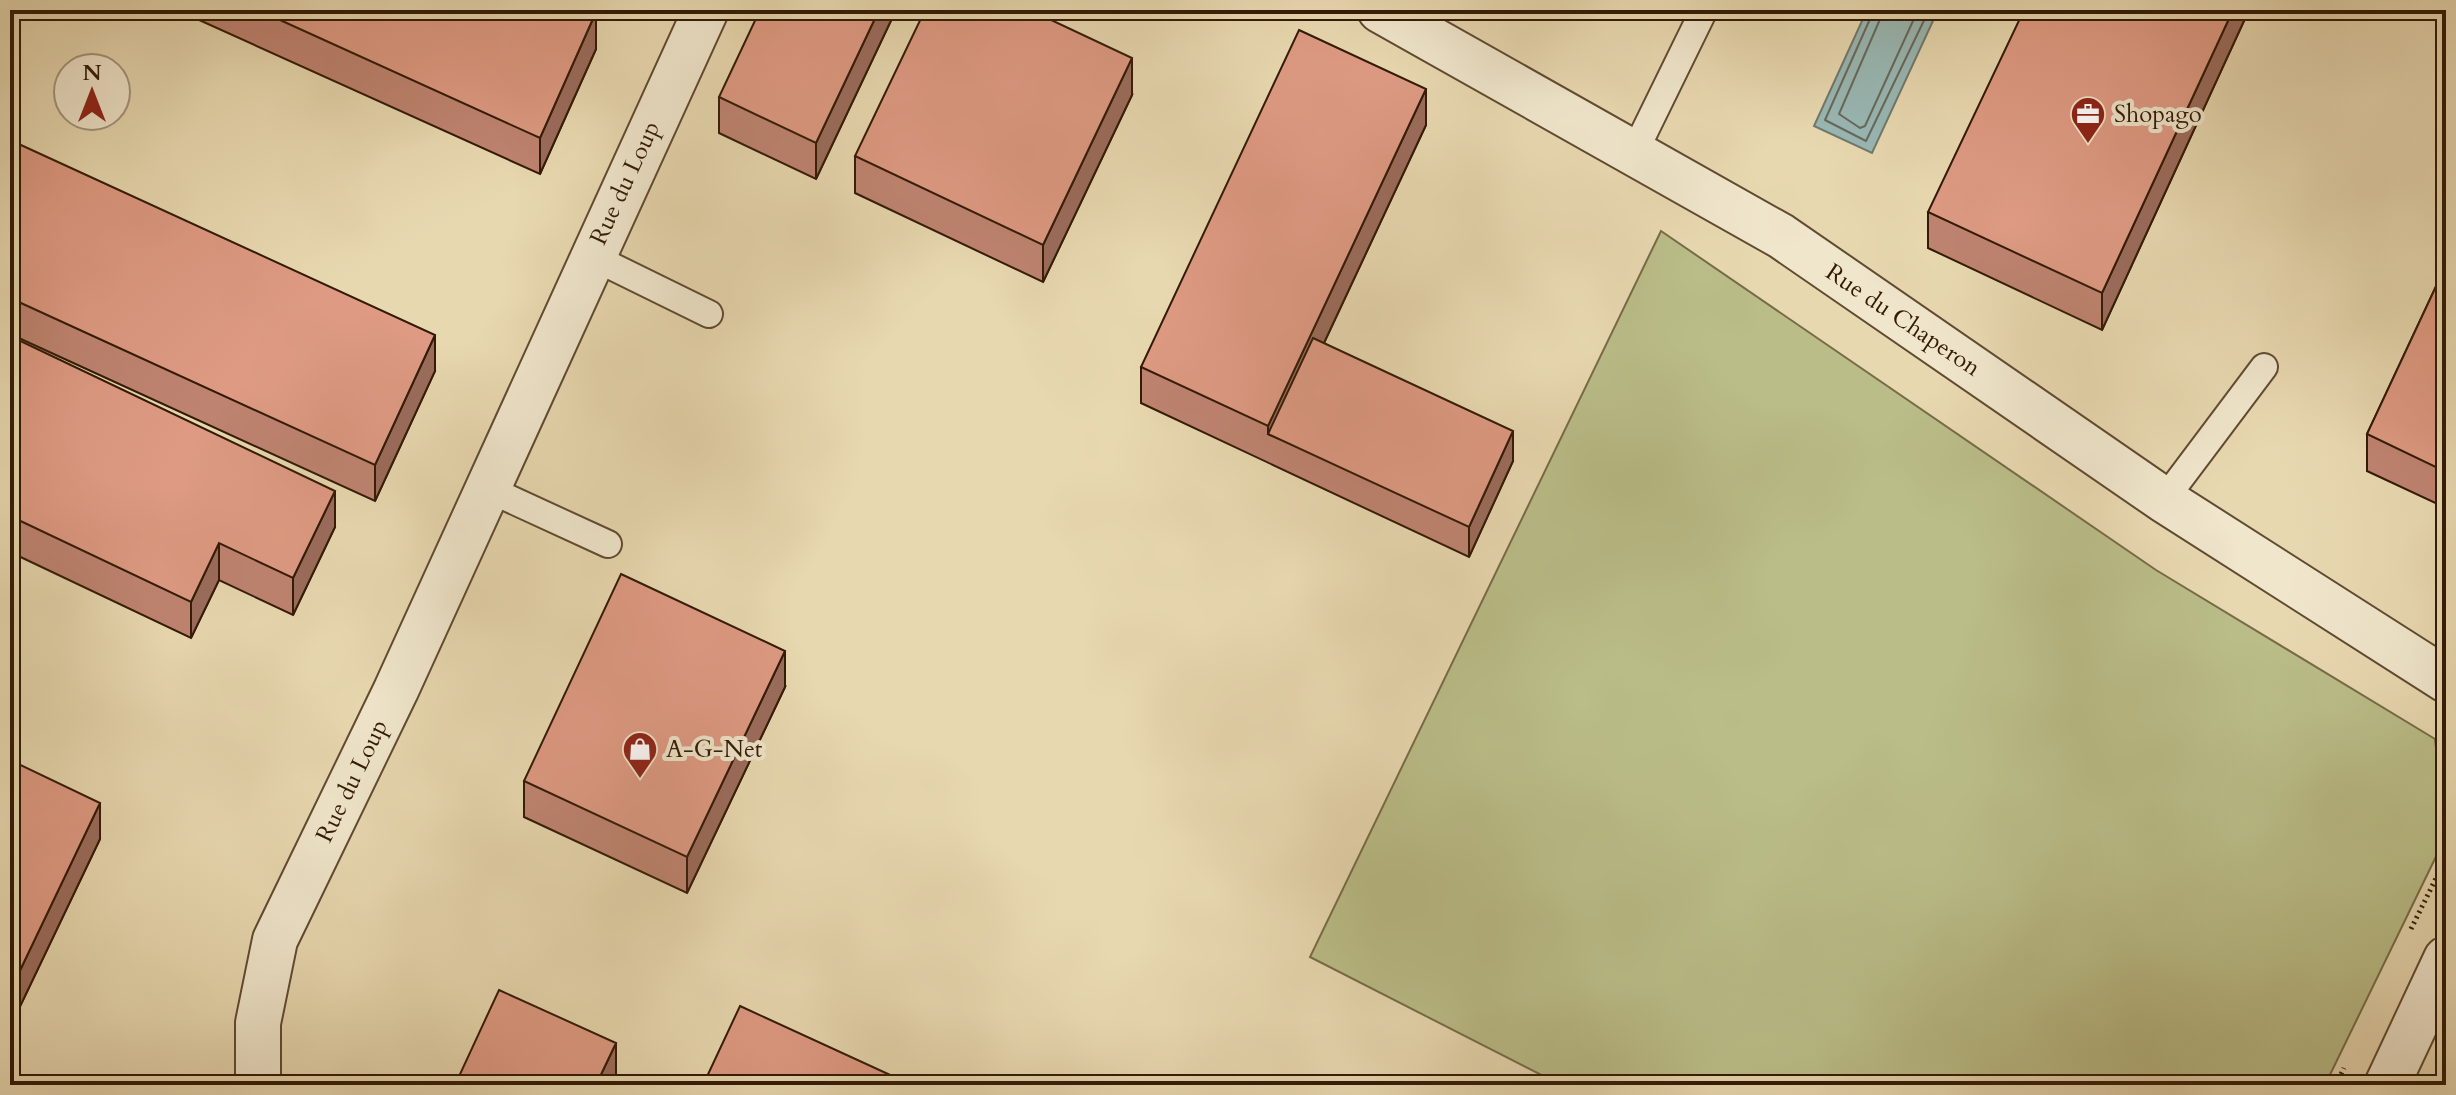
<svg xmlns="http://www.w3.org/2000/svg" width="2456" height="1095" font-family="Cardo,serif">
  <style>
    .green { fill: #babd88; stroke: #766c47; stroke-width: 2 }
    .water { fill: #99b8b4; stroke: #70796e; stroke-width: 2 }
    .lines { fill: none; stroke-linecap: round; stroke-linejoin: round }
    .shore { stroke: #66695d; stroke-width: 2 }
    .lane-casing { stroke: #604a30; stroke-width: 30 }
    .street-casing { stroke: #604a30; stroke-width: 48 }
    .path { stroke: #331a06; stroke-width: 5; stroke-dasharray: 2 4; stroke-linecap: butt }
    .lane { stroke: #f0e6cc; stroke-width: 26 }
    .street { stroke: #f0e6cc; stroke-width: 44 }
    .wall { fill: #bf8471; stroke: #331a06; stroke-width: 2 }
    .shaded-wall { fill: #9b6c5c; stroke: #331a06; stroke-width: 2 }
    .building { fill: #de9a83; stroke: #331a06; stroke-width: 2 }
    .labels { text-anchor: middle; dominant-baseline: central; stroke-width: 8; stroke-linejoin: round; paint-order: stroke }
    .poi-label { font-size: 24px; fill: #331a06; stroke: #f0e6cc; text-anchor: start }
    .street-label { font-size: 24px; fill: #331a06; stroke: #f0e6cc }
  </style>
  <rect width="100%" height="100%" fill="#e8d8b0"/>
  <filter id="stains"><feTurbulence type="fractalNoise" baseFrequency=".0025" numOctaves="4"/><feColorMatrix values="0 0 0 0 .2 0 0 0 0 .09 0 0 0 0 .02 0 0 0 .5 -.17"/></filter>
  <radialGradient id="worn" r=".72"><stop offset=".6" stop-color="#630" stop-opacity="0"/><stop offset="1" stop-color="#630" stop-opacity=".3"/></radialGradient>
  <!-- green -->
  <path class="green" d="M1661,231L2156,570L2435,739L2446,836L2325,1085H1561L1310,957Z"/>
  <!-- water -->
  <path class="water" d="M1867,10H1938L1872,153L1814,126Z"/>
  <g class="lines">
    <!-- shore -->
    <path class="shore" d="M1874,10L1825,120L1866,141L1929,10
      M1884,10L1839,114L1860,128L1865,126L1918,10"/>
    <!-- lane casing -->
    <g class="lane-casing">
      <path id="lane" d="M1634,153L1704,10
        M591,256L709,314
        M486,488L608,544
        M2164,500L2264,367"/>
    </g>
    <!-- street casing -->
    <g class="street-casing">
      <path id="street" d="M1380,10L1781,236L2164,500L2446,680
        M258,1085V1023L275,940L396,690L706,10
        M2387,1085L2446,959"/>
    </g>
    <!-- path -->
    <path class="path" d="M2411,929L2446,858
      M2336,1085L2344,1068"/>
    <!-- lane -->
    <use href="#lane" class="lane"/>
    <!-- street -->
    <use href="#street" class="street"/>
  </g>
  <!-- wall -->
  <path class="wall" d="M177,10H591L596,49L540,174Z
    M896,10L816,179L719,133V97Z
    M2249,10L2102,330L1928,248V212Z
    M1132,95L1043,282L855,193V156Z
    M1426,125L1324,343L1513,461L1469,557L1141,403V367Z
    M10,140L435,371L375,501L10,334Z
    M2446,265V508L2367,471V434Z
    M10,336L335,527L293,615L219,580L191,638L10,552Z
    M785,687L687,893L524,817V781Z
    M10,760L100,839L14,1019L10,1018Z"/>
  <!-- shaded-wall -->
  <path class="shaded-wall" d="M879,10H896L816,179V143Z
    M2233,10H2249L2102,330V293Z
    M596,12V49L540,174V138Z
    M1132,58V95L1043,282V245Z
    M1426,89V125L1279,439L1268,434V426Z
    M435,335V371L375,501V465Z
    M1513,431V461L1469,557V527Z
    M335,491V527L293,615V578Z
    M219,543V580L191,638V602Z
    M785,651V687L687,893V857Z
    M100,803V839L14,1019V983Z
    M616,1043V1080L613,1085H596Z"/>
  <!-- building -->
  <path class="building" d="M258,10H591L596,12L540,138Z
    M760,10H879L816,143L719,97Z
    M925,10H1030L1132,58L1043,245L855,156Z
    M2024,10H2233L2102,293L1928,212Z
    M1299,30L1426,89L1268,426L1141,367Z
    M10,140L435,335L375,465L10,298Z
    M2446,265V472L2367,434Z
    M10,336L335,491L293,578L219,543L191,602L10,516Z
    M1313,338L1513,431L1469,527L1268,434Z
    M621,574L785,651L687,857L524,781Z
    M10,760L100,803L14,983L10,981Z
    M499,990L616,1043L596,1085H455Z
    M740,1006L912,1085H703Z"/>
  <!-- icons -->
  <defs>
    <g id="office-pin" transform="scale(1.8)"><path d="M0 17L-7.5 6A9.5 9.5 0 1 1 7.5 6Z" fill="#8f2418" stroke="#f0e6cc"/><path d="M-6-3h4V-5.5h4V-3h4V5H-6ZM-1-4.5V-3h2v-1.5ZM-6 0V1H6V0Z" fill="#fff"/></g>
    <g id="shop-pin" transform="scale(1.8)"><path d="M0 17L-7.5 6A9.5 9.5 0 1 1 7.5 6Z" fill="#8f2418" stroke="#f0e6cc"/><path d="M-5-2.5h2.3a2.7 3.5 0 0 1 5.4 0H5L5.5 6h-11ZM-1.5-2.5h3a1.5 2.3 0 0 0-3 0Z" fill="#fff"/></g>
  </defs>
  <g fill-rule="evenodd">
    <use href="#office-pin" x="2088" y="114"/>
    <use href="#shop-pin" x="640" y="749"/>
  </g>
  <g class="labels">
    <!-- poi labels -->
    <g class="poi-label">
      <text x="2114" y="114">Shopago</text>
      <text x="666" y="749">A-G-Net</text>
    </g>
    <!-- street labels -->
    <g class="street-label">
      <text transform="translate(625 183) rotate(-65)">Rue du Loup</text>
      <text transform="translate(1903 320) rotate(34)">Rue du Chaperon</text>
      <text transform="translate(352 781) rotate(-64)">Rue du Loup</text>
    </g>
  </g>
  <!-- margin -->
  <rect width="2456" height="1095" fill="none" stroke="#e8d8b0" stroke-width="40"/>
  <rect x="12" y="12" width="2432" height="1071" fill="none" stroke="#331a06" stroke-width="4"/>
  <rect x="20" y="20" width="2416" height="1055" fill="none" stroke="#331a06" stroke-width="2"/>
  <!-- north arrow -->
  <g transform="translate(92 92)"><circle r="38" fill="#f0e6cc" stroke="#a4947d" stroke-width="2"/>
  <path d="M0-6L14 30L0 20L-14 30Z" fill="#8f2418"/>
  <text y="-12" font-size="22" font-weight="bold" text-anchor="middle" fill="#331a06">N</text>
  </g>
  <rect width="100%" height="100%" filter="url(#stains)"/>
  <rect width="100%" height="100%" fill="url(#worn)"/>
</svg>
